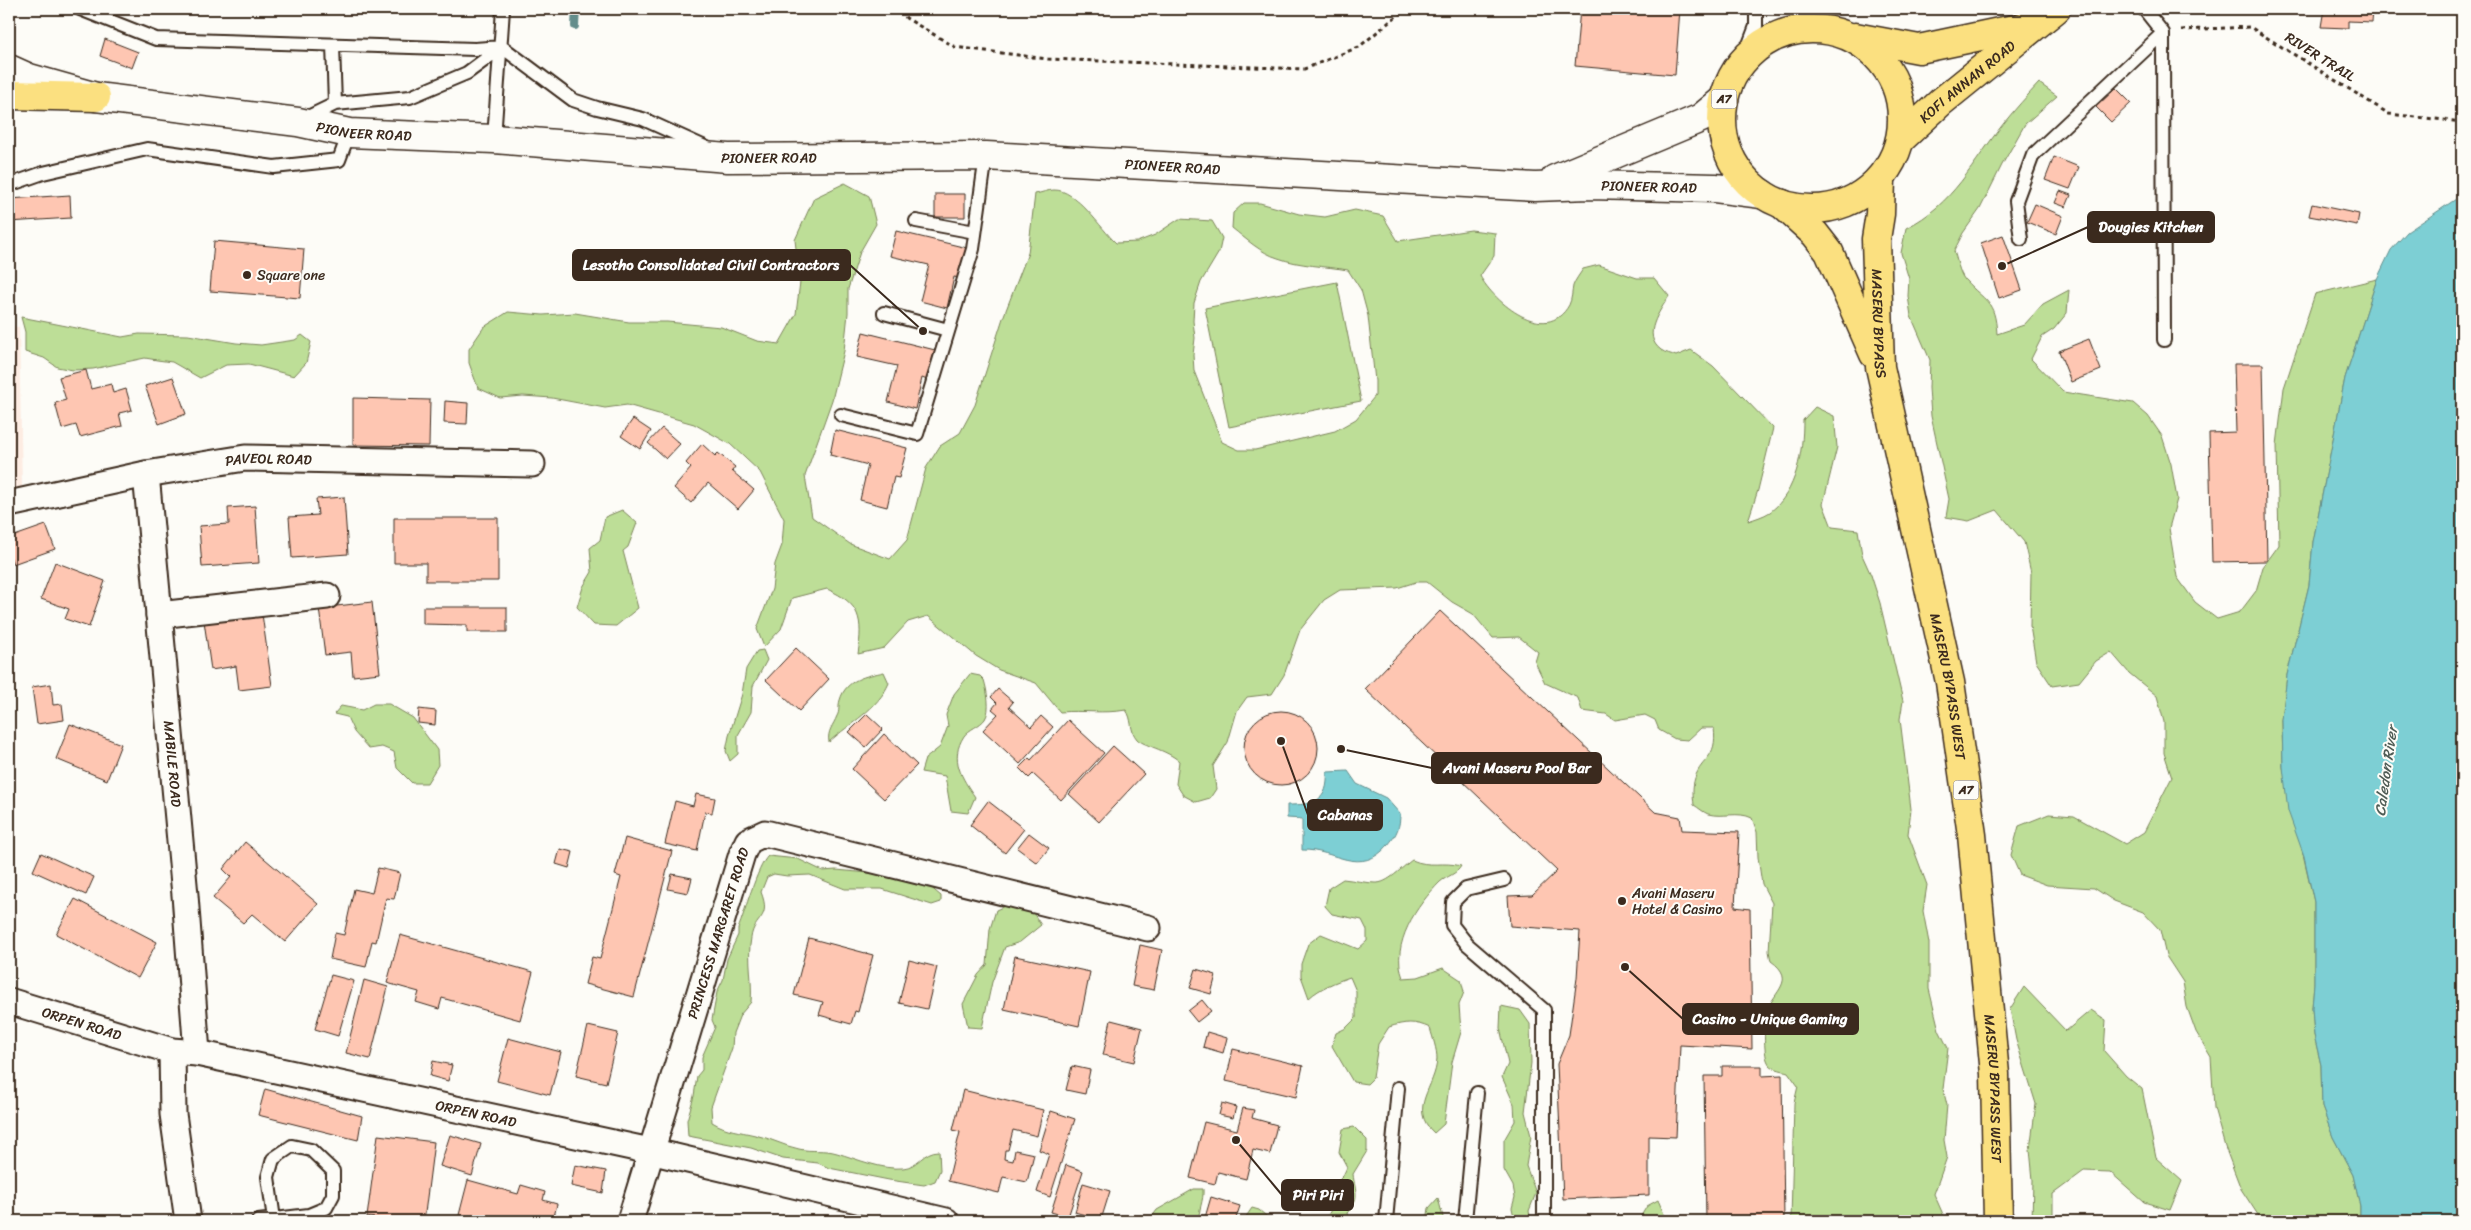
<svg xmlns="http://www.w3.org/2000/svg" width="2471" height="1230" font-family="Sriracha,sans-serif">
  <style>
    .built { fill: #fdece2 }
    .green { fill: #bdde97; stroke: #7c845a }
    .water { fill: #7dcfd4; stroke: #638d8b }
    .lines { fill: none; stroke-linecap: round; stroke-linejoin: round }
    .stream { stroke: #638d8b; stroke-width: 8 }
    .building { fill: #fec6b2; stroke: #3b2a1e }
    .service-casing { stroke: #3b2a1e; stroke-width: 16 }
    .minor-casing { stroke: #3b2a1e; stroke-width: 29 }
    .secondary-casing { stroke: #3b2a1e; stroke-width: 31 }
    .primary-casing { stroke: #3b2a1e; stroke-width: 31 }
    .trunk-casing { stroke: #3b2a1e; stroke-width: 31 }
    .path { stroke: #3b2a1e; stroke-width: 3; stroke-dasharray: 4 4; stroke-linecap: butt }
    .service { stroke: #fdfcf7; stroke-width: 12 }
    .minor { stroke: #fdfcf7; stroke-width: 25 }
    .secondary { stroke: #fdfcf7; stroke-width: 28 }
    .primary { stroke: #fbe080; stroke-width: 28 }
    .trunk { stroke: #fbe080; stroke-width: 28 }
    .poi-dot { fill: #3b2a1e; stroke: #fdfcf7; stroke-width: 2 }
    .labels { text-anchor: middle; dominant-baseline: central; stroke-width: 4; stroke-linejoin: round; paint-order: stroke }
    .shield { fill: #fdfcf7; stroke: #75695f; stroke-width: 1 }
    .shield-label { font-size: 12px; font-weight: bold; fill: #3b2a1e }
    .street-label { font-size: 14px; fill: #3b2a1e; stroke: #fdfcf7 }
    .poi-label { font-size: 14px; fill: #3b2a1e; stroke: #fdfcf7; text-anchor: start }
    .water-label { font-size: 15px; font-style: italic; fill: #4f5c55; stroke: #fdfcf7 }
    .leader { fill: none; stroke: #3b2a1e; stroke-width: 2 }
    .callout-dot { fill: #3b2a1e; stroke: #fdfcf7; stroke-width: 2 }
    .callout { fill: #3b2a1e; stroke: #3b2a1e; stroke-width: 2 }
    .callout-label { font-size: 15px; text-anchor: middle; font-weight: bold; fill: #fff }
  </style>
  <rect width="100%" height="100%" fill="#fdfcf7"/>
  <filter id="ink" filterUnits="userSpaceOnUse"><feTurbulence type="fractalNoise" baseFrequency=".02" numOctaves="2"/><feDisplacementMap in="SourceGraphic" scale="10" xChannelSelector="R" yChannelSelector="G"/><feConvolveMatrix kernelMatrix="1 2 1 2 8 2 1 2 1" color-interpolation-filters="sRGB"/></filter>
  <g filter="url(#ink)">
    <!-- built -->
    <path class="built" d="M9,326L19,327L22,487L9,490Z
      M9,1023L13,1025L15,1221H9Z"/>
    <!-- green -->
    <path class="green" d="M2039,83L2057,96L2025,124L2002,165L1980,209L1963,233L1954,251C1957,259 1959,273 1965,280C1985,302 1995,299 1997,334L2024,325L2043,304L2069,290L2067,313L2054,329L2042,337L2031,359L2063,392L2133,403L2148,416L2162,436L2171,464L2177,499L2169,528L2177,577L2195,602L2217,619L2240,612L2256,591L2263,567L2279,545L2277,445L2284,388L2315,294L2377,279L2345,378L2313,542L2309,585L2287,675L2282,721L2283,767L2314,902V983L2312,1008L2314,1035L2321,1065L2322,1107L2333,1137L2353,1175L2360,1206V1221H2262L2241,1189L2225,1147L2214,1108L2211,1057L2196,1032L2187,1007L2183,982L2166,956L2160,930L2143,912L2114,901L2094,888L2047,885L2020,875L2011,855L2019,826L2049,814L2074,816L2125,844L2144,832L2172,777L2164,753V722L2157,696L2129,673L2111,652L2096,661L2079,682L2052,686L2036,662L2030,626L2031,573L2024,542L1997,510L1969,521L1946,517L1949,499L1931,416L1929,388L1930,360L1911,316L1908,296L1909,279L1901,253L1906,228C1954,204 1972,163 2004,123C2015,109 2027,96 2039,83Z
      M845,183L869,196L876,224L860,252L848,289V313L844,351L832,400L805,476L812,517L850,544L890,559L907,540L926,468L940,446L960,433L975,405L1003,318L1028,253L1035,194C1041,193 1048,190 1054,190C1076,189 1101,229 1116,243L1137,242L1155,235L1179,219L1212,221L1222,238L1219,252L1201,282L1194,303L1193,321L1195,338L1193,355L1194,371L1222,442L1239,450H1255L1335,431L1356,419L1375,396V381L1368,316L1361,290L1348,270C1325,266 1300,266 1278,258C1261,253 1246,239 1232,228L1233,213L1244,203H1260L1299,214L1325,217L1355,210L1383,216L1398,241L1471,230L1495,233L1494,256L1480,276C1494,302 1546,346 1569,305C1572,299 1572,291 1573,286C1575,280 1580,274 1583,269L1599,265L1637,278H1654L1669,296C1660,311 1641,335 1661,350C1665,353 1672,354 1676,356L1691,350L1713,366L1773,428L1758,490L1748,521C1754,519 1764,516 1770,512C1797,492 1803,451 1803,420L1815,407L1834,416L1837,447L1823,504L1832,527L1858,530L1862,555L1871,575L1880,603L1903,701L1900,719L1911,809L1908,834L1927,885L1923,911L1929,943V989L1939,1030L1948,1048L1943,1089L1947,1105L1944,1140L1947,1157L1934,1194L1946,1221H1791L1794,1103L1798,1086L1788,1072C1781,1070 1771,1069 1768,1062C1763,1053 1764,1020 1767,1011C1773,992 1798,980 1771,961L1769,951L1772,903L1762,884L1758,857L1757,832L1752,818C1738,811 1723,818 1708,814C1703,812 1699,808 1694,805C1693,796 1692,787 1695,778C1701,758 1718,759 1714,728H1701L1688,740L1675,739L1659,730L1655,720L1645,715L1615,720L1606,714L1582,711L1578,698L1545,683L1535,662L1538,652L1519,637L1493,638L1473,614L1452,602L1427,582H1416L1397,588L1340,590L1324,600L1300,630L1284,675L1272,694L1247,697L1237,711L1228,742L1213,766L1216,789L1210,798L1196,802L1183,795L1176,784L1179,761C1167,750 1142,745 1137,739C1129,730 1133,719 1126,710C1104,714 1082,710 1060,712L1036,683L999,670L976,656L928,616L908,622L884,648L858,654C863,619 861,604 827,589L792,598L781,629L764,647L757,629L772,589L775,564L782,545L784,519L760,472L730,444L694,424L627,405L605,408L552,398L523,396L500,398L478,388L469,363V349L484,327L508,312L543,315L575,313L629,322H667L721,327L757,341L779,344L796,314L800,282L795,240L814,198Z
      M1337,282L1361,401L1229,427L1205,308Z
      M21,317L122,337L139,334L188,335L236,343L261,345L295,340L302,335L311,342L306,363L294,376L249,364L226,365L200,378L172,362L157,360L145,358L93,369L73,370L57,367L44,358L25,352V332Z
      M622,510L637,523L628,547L623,551L638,608L616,626L594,625L577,607L583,587L592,572L590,548L600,540L605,517Z
      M763,650L767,660L753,686L751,712L738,735V754L730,761L726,751L729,736L742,694L746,669L757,651Z
      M884,672L889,683C878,709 850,723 829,742C827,731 833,726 837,716C840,711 838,706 840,700C846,679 866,676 884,672Z
      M970,674L980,676L984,680C987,690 991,710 985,719C980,726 969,729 964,736C949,759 962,778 975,797L968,813L951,811L945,776L921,772L925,759L940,747L948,726L946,715L954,694Z
      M374,704H389L413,718L437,750L438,765L427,783H412L397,768L394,752L382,747L369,749L354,732L347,717L334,714L341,706L362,710Z
      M768,856L798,859L823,871L836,870L891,875L928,885L941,896V902L932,905L882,889H845L810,875L787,876L774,874L767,877L761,892C772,920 754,916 751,938C747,959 753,981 751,1002L740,1015L733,1033L732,1048L711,1107L712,1122C727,1131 739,1131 755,1135C770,1138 784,1146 799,1149C811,1152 824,1149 837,1153C857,1159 882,1170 903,1168C918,1167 923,1151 939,1151L940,1170L935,1181L924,1185L889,1180L829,1168L818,1163L783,1159L751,1148L688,1136L687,1120L694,1096L697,1076L702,1070V1057L715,1027L712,1020L717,992L723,980L727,959L738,935V929C745,912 757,867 768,856Z
      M1412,860C1430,868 1443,861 1461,866C1457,874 1447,876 1440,882C1417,905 1390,944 1403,978L1418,977L1443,968L1461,980L1464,992L1459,1005L1461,1032L1452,1062L1444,1124L1434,1133C1407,1108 1436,1087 1437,1059C1437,1049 1433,1039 1430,1028C1415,1021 1405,1022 1389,1027L1378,1044L1373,1078L1367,1084L1353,1082L1332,1046L1336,1033L1346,1028L1356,1018V991L1350,977C1335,982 1320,988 1309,998L1301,976V964L1308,944L1321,934L1358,949L1367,941V930L1362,920L1332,914L1325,906L1329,888L1343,879C1354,880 1365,883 1375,883C1388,884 1402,867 1412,860Z
      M1009,904L1028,905L1041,925L1020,942L1005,947L992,982L982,1028L968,1027L963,1004L978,975L987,965L990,929L996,910Z
      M2024,987L2066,1031L2091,1010L2106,1020L2104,1051L2126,1076L2142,1089L2156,1158L2182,1181L2170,1210L2144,1202L2110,1172L2084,1171L2053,1194V1221H2032L2033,1180L2030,1149L2036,1104L2016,1040L2010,1009Z
      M1501,1006L1520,1010L1530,1024L1531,1063L1525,1112L1531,1136L1526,1166L1536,1193L1529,1211L1531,1221H1515L1512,1208L1515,1197L1513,1186L1504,1170V1140L1515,1121L1514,1104L1502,1077L1508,1064L1500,1028Z
      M1354,1127L1367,1140V1151L1353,1174C1355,1193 1361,1197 1347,1213L1349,1221H1325L1334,1204L1333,1186L1343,1176L1347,1167L1339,1152L1343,1129Z
      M1194,1189H1203C1204,1201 1198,1210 1199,1221H1149L1157,1210Z
      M1438,1198L1444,1221H1427L1429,1208Z
      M1658,1200L1667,1221H1638L1647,1206Z
      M1252,1208L1259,1210L1272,1221H1243Z"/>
    <!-- water -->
    <path class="water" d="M2462,195V707L2460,753L2462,790V1221H2360V1206L2353,1175L2333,1137L2322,1107L2321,1065L2314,1035L2312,1008L2314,983V902L2304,856L2288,811L2283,767L2282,720L2287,675L2309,585L2313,542L2345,378L2377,279L2391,250L2407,232Z
      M1348,771L1357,784L1386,798L1400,814C1400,827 1397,834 1388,845C1360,878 1335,849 1302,850V819L1287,818V805C1313,805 1329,802 1327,772Z"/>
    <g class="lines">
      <!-- stream -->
      <path class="stream" d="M575,26L576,9"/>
    </g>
    <!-- building -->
    <path class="building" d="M1580,9H1680L1675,75L1575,66Z
      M2324,9L2373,10L2372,22L2348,21V28L2321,27Z
      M105,39L138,52L132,68L100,56Z
      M2116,88L2131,103L2111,122L2096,107Z
      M2054,157L2079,167L2070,189L2045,180Z
      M2060,191L2071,195L2066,207L2055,203Z
      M935,194H965V217H935Z
      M70,195L71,218L9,222V199Z
      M2035,204L2063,216L2056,234L2027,222Z
      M2312,204L2359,214L2357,225L2309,216Z
      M896,231L967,248L959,278L954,277L947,308L920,301L929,265L890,256Z
      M2003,235L2022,290L1999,298L1981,243Z
      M214,241L304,249L300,298L210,291Z
      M863,332L935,350L927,380L922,378L915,409L888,402L897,366L857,357Z
      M2089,339L2101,370L2071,382L2059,351Z
      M2234,364H2263L2267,561L2212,562L2209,433L2236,432Z
      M86,370L91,389L111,384L113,393L126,389L132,410L119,413L122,426L80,437L76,425L62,429L55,403L66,400L59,377Z
      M173,377L186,414L159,424L145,386Z
      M353,398L430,400L429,446L353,445Z
      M445,401L468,403L467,424L444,423Z
      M633,419L651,431L640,449L621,436Z
      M662,428L680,444L666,459L648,443Z
      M835,430L907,448L899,478L894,477L887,507L860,500L868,465L830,455Z
      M702,444L715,456L718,453L735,467L732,471L754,490L738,509L708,483L691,503L674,488L691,468L686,463Z
      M344,497L348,554L292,558L289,517L318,515L316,499Z
      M255,506L259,563L202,567L199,526L229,524L228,508Z
      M394,518H498V581H426V563H394Z
      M46,525L55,549L13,564L9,553V538Z
      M55,562L105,581L89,627L65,619L69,609L41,599Z
      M372,602L380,673L353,676L351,652L325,655L319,608Z
      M423,607H507V632H467V625L423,624Z
      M1440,611L1655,812L1680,817L1682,830L1739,832L1735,907L1750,909L1752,1049L1680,1045L1676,1137L1649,1136V1195L1563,1199L1557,1064L1569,1035L1577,978L1580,931L1510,926L1508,896L1532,895L1557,871L1365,689Z
      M262,614L272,686L239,690L236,666L211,670L204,621Z
      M796,648L829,679L799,711L766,680Z
      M51,684L53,705L62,704L64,720L37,724L32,687Z
      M998,689L1013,702L1009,707L1031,727L1041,716L1053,727L1020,764L983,730L998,714L992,709L997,703L991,697Z
      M419,709L436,711L435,725L418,723Z
      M1244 748a37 37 0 1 1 74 0a37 37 0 1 1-74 0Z
      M867,714L883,729L866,747L849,732Z
      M1068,720L1104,753L1061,800L1033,774L1029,778L1019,768L1029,758L1031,760Z
      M70,724L121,744L107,780L56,759Z
      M884,734L917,765L884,799L852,769Z
      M1113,746L1144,774L1099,822L1069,794Z
      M696,794L715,798L712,813L705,812L697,851L665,844L675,801L693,806Z
      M988,801L1024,829L1005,853L970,825Z
      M1029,833L1049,848L1037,863L1017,848Z
      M625,838L672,851L634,997L585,984L592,957L600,959L621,877L615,875Z
      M245,842L318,904L285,942L252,914L243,923L213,898L231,877L223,869Z
      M560,849L573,852L569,868L556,864Z
      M41,853L94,877L86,895L33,871Z
      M378,868L400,873L394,899L386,898L376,942L372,941L366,967L330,959L335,933L344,935L354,889L372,893Z
      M672,874L692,878L688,893L668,889Z
      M75,899L157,942L138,978L56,934Z
      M400,935L533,972L520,1020L442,998L439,1009L416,1002L419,992L387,983Z
      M809,938L873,955L858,1012L855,1011L851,1024L819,1015L823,1002L794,995Z
      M1140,945L1162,950L1154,990L1132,986Z
      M1015,956L1090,972L1079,1026L1004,1009Z
      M909,960L937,967L927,1009L899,1003Z
      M1196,969L1216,975L1211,994L1190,988Z
      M331,975L354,981L338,1036L315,1029Z
      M364,980L388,987L370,1059L346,1053Z
      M1202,1000L1211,1011L1197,1022L1188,1011Z
      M1111,1020L1142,1028L1134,1062L1103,1055Z
      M588,1026L618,1033L606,1083L576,1076Z
      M1207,1032L1227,1038L1223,1053L1203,1047Z
      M508,1038L561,1052L550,1095L497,1081Z
      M1233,1049L1303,1066L1296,1097L1226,1081Z
      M433,1061L452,1065L448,1081L430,1076Z
      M1072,1066L1090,1070L1085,1094L1066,1090Z
      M1722,1066H1762V1076L1782,1075L1784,1221H1706L1704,1076H1722Z
      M265,1089L362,1116L358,1140L258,1115Z
      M963,1090L1043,1110L1037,1136L1013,1130L1008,1150H1005L1004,1159L1013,1161L1015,1150L1034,1154L1027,1182L1003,1177L999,1193L948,1181L960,1132L953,1130Z
      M1222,1103L1236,1107L1233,1118L1219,1115Z
      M1243,1108L1254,1110L1252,1118L1277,1125L1270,1154L1253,1150L1246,1179L1218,1172L1215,1184L1190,1178L1204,1122L1237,1130Z
      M1051,1111L1075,1119L1050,1197L1037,1192L1049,1154L1039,1150Z
      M378,1135L434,1142L424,1221H399L367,1217Z
      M450,1135L481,1144L472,1176L440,1166Z
      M575,1165L606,1171L603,1193L571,1186Z
      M1066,1165L1083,1171L1068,1217L1051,1212Z
      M468,1180L518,1194L521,1185L545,1192L543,1200L557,1204L553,1221H482L459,1215Z
      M1083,1183L1110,1191L1101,1220L1075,1212Z
      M1211,1197L1240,1206L1235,1221H1204Z"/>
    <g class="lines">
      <!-- service casing -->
      <g class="service-casing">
        <path id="service" d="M80,9L156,39L475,49L502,47L573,100L597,108L643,119L707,148
          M1796,9L1821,29
          M2163,33L2164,340
          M333,45L335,104
          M1743,60L1756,26V9
          M304,119L335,104L410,97L467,73L502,47
          M494,139L503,9
          M9,185L43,173L147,149L274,167L339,160L349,133
          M916,221L975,232
          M2021,239L2016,201L2033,155L2163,33L2144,9
          M884,313L948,330
          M841,415L917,434L973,249L986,156
          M1504,880L1466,889L1453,902L1452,925L1467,944L1544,1010V1221
          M258,1221L309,1215L326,1208L333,1195V1171L311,1150L292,1146L273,1159L268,1177L274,1219
          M1386,1221L1398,1088
          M1465,1221L1477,1093"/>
      </g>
      <!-- minor casing -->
      <g class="minor-casing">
        <g id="minor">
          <path id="s1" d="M146,474L185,895L197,1053"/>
          <path id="s2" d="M9,504L146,474L245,458L532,464"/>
          <path d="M159,615L327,596"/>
          <path id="s3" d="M9,1001L172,1051L197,1053L650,1151L946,1221"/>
          <path d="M172,1051L173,1114L188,1221"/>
          <path id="s4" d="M630,1221L742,854L748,841L765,833L1148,928"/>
        </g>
      </g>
      <!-- secondary casing -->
      <g class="secondary-casing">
        <g id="secondary">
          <path id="s5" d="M9,69L29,78L96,97L298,122L349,133L494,139L728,158L986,156L1535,187L1589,185L1715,188L1762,194"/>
          <path d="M1555,179L1701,118L1724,99"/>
        </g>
      </g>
      <!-- primary casing -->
      <g class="primary-casing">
        <g id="primary">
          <circle cx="1812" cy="119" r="90"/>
          <path d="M1855,37L1919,49L2028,26"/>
          <path id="s6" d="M1900,140L1941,102L2056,9"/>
          <path id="s7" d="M1881,178L1880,214L1876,239L1880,367L1950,682L1972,835L1995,1074L1998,1221"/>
          <path d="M1782,204L1815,234L1829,252L1874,354"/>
        </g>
      </g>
      <!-- trunk casing -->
      <g class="trunk-casing">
        <path id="trunk" d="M9,95L96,97"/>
      </g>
      <!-- path -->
      <path class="path" d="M902,9L906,18L955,47L1048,59L1304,69L1359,47L1405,9
        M2181,30L2250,27L2389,114L2462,122"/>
      <!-- service -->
      <use href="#service" class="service"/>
      <!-- minor -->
      <use href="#minor" class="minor"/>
      <!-- secondary -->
      <use href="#secondary" class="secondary"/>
      <!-- primary -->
      <use href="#primary" class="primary"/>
      <!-- trunk -->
      <use href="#trunk" class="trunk"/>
    </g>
  </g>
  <!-- markers -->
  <g class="poi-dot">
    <circle cx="247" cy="275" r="5"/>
    <circle cx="1622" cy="901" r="5"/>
  </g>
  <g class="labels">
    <!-- shield labels -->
    <g class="shield">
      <rect x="1711.5" y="89.5" width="25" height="19" rx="4"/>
      <rect x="1953.5" y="780.5" width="25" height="19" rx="4"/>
    </g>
    <g class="shield-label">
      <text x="1724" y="99">A7</text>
      <text x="1966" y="790">A7</text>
    </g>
    <!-- street labels -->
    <g class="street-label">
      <text transform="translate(2320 57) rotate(32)">RIVER TRAIL</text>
      <text stroke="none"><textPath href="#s6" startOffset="89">KOFI ANNAN ROAD</textPath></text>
      <text stroke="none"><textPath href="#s5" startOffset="362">PIONEER ROAD</textPath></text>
      <text stroke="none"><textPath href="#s5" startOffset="768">PIONEER ROAD</textPath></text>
      <text stroke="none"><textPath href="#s5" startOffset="1172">PIONEER ROAD</textPath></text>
      <text stroke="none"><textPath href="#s5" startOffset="1649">PIONEER ROAD</textPath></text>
      <text stroke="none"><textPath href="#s7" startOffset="146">MASERU BYPASS</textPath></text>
      <text stroke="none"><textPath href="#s2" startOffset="264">PAVEOL ROAD</textPath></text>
      <text stroke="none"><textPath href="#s7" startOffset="516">MASERU BYPASS WEST</textPath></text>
      <text stroke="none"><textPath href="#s1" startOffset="291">MABILE ROAD</textPath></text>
      <text stroke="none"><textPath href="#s4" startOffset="301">PRINCESS MARGARET ROAD</textPath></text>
      <text stroke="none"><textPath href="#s3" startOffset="76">ORPEN ROAD</textPath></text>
      <text stroke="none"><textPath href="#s7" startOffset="921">MASERU BYPASS WEST</textPath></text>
      <text stroke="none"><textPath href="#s3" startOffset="481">ORPEN ROAD</textPath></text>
    </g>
    <!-- poi labels -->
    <g class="poi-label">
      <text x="257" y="275">Square one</text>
      <text x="1632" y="893">Avani Maseru<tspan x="1632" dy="16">Hotel &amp; Casino</tspan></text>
    </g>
    <!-- water labels -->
    <g class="water-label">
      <text transform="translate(2386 771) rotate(-82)">Caledon River</text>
    </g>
  </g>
  <!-- callouts -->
  <path class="leader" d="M2002 266L2088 227M923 331L850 265M1341 749L1432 768M1281 741L1308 815M1625 967L1683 1019M1236 1140L1282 1195"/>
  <g class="callout-dot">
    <circle cx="2002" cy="266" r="5"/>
    <circle cx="923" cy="331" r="5"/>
    <circle cx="1341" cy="749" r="5"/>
    <circle cx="1281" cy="741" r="5"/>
    <circle cx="1625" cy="967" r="5"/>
    <circle cx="1236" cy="1140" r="5"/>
  </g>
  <g class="callout">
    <rect x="2088" y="212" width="126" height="30" rx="5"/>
    <rect x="573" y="250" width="277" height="30" rx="5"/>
    <rect x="1432" y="753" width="169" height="30" rx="5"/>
    <rect x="1308" y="800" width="74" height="30" rx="5"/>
    <rect x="1683" y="1004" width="175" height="30" rx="5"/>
    <rect x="1282" y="1180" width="71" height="30" rx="5"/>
  </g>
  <g class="callout-label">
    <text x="2151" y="232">Dougies Kitchen</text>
    <text x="711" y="270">Lesotho Consolidated Civil Contractors</text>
    <text x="1517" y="773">Avani Maseru Pool Bar</text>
    <text x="1345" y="820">Cabanas</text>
    <text x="1770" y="1024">Casino - Unique Gaming</text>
    <text x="1318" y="1200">Piri Piri</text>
  </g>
  <!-- margin -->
  <rect width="2471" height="1230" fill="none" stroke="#fdfcf7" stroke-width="30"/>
  <rect x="15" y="15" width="2441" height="1200" fill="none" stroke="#3b2a1e" stroke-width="2" filter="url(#ink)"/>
</svg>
